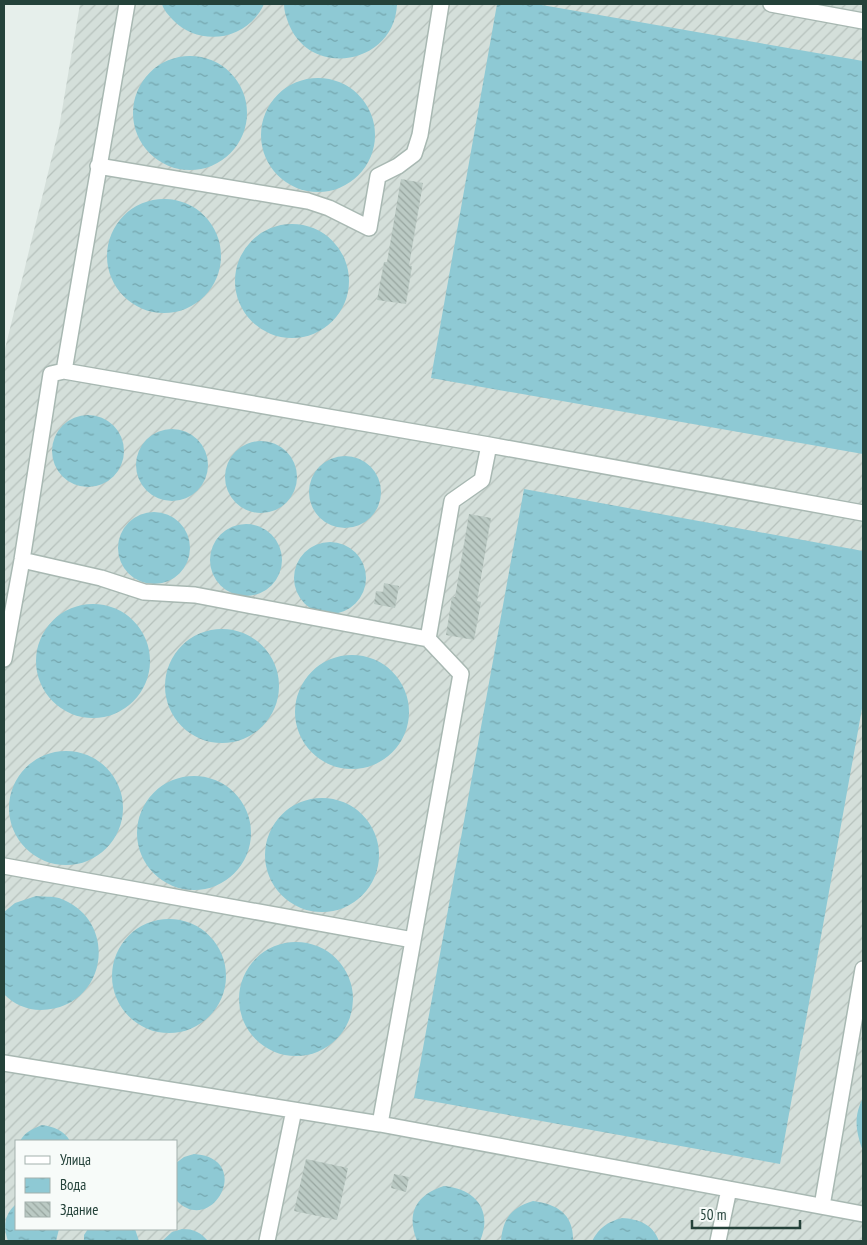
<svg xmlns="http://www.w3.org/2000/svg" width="867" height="1245" font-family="'PT Sans Narrow',sans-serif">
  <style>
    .industrial { fill: url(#industrial-furrows); fill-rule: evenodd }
    .water { fill: url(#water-ripples) }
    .building { fill: url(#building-back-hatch) }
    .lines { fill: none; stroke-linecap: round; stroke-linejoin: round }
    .minor-casing { stroke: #a8b8b2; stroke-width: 18 }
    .minor { stroke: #fff; stroke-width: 15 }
  </style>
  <defs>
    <pattern id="industrial-furrows" width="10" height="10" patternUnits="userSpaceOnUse" patternTransform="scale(1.25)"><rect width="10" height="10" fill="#d4dfda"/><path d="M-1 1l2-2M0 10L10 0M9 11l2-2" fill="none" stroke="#b6c1bc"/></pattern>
    <pattern id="water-ripples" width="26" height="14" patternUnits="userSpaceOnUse" patternTransform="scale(1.25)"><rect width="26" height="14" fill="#8ec9d4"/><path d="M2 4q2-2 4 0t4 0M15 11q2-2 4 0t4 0" fill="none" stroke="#74a5ad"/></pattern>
    <pattern id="building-back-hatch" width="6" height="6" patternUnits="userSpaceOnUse" patternTransform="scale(1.25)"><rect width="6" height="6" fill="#bbcac4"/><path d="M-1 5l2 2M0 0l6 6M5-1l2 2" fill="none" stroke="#98a6a0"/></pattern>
  </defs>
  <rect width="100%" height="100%" fill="#e6efeb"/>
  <!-- industrial -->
  <path class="industrial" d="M80,4H863V1241H4V353L59,128ZM16,1141H176V1229H16Z"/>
  <!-- water -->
  <path class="water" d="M162,4H264C248,40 200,48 173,20C168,14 164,11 162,4Z
    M284,4H397C395,65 309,80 288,22C286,16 284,11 284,4Z
    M497,4H536L863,61V454L431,378Z
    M133 113a57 57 0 1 1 114 0a57 57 0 1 1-114 0Z
    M261 135a57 57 0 1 1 114 0a57 57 0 1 1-114 0Z
    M107 256a57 57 0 1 1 114 0a57 57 0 1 1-114 0Z
    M235 281a57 57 0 1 1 114 0a57 57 0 1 1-114 0Z
    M52 451a36 36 0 1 1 72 0a36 36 0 1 1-72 0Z
    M136 465a36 36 0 1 1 72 0a36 36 0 1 1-72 0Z
    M225 477a36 36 0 1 1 72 0a36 36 0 1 1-72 0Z
    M309 492a36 36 0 1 1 72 0a36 36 0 1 1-72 0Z
    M524,489L863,551V703L780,1164L414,1098Z
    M118 548a36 36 0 1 1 72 0a36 36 0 1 1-72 0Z
    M210 560a36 36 0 1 1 72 0a36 36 0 1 1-72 0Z
    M294 578a36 36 0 1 1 72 0a36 36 0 1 1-72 0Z
    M36 661a57 57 0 1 1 114 0a57 57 0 1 1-114 0Z
    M165 686a57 57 0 1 1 114 0a57 57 0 1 1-114 0Z
    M295 712a57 57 0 1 1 114 0a57 57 0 1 1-114 0Z
    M9 808a57 57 0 1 1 114 0a57 57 0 1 1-114 0Z
    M137 833a57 57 0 1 1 114 0a57 57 0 1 1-114 0Z
    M265 855a57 57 0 1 1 114 0a57 57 0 1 1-114 0Z
    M36,896C43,897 52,896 59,898C121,920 107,1009 41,1010C27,1010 13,1004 4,994V912L15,903Z
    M112 976a57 57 0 1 1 114 0a57 57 0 1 1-114 0Z
    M239 999a57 57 0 1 1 114 0a57 57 0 1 1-114 0Z
    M863,1098V1151C856,1132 853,1117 863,1098Z
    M42,1125C54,1127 64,1130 70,1141H20C25,1132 32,1129 42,1125Z
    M194,1154C255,1158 212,1238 176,1200V1163L184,1157Z
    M444,1186C476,1189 493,1211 480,1241H417C406,1213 416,1195 444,1186Z
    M533,1201C558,1204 574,1215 573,1241H501C503,1218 511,1208 533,1201Z
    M16,1204V1229H59L56,1241H8C3,1227 4,1215 16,1204Z
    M622,1218C638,1219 653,1224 659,1241H592C599,1228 607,1222 622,1218Z
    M88,1229H135L139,1241H84V1235Z
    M182,1229C194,1229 200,1232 208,1241H162L172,1232Z"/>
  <!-- building -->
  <path class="building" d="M401,179L423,183L409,266H412L406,304L377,300L384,262H387Z
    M469,514L491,518L477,601L481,602L474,640L446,635L452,597H455Z
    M384,583L399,586L395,608L374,604L376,591L383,592Z
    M306,1159L348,1168L337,1220L294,1211Z
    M394,1174L409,1177L406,1192L391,1188Z"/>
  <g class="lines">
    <!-- minor casing -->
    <g class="minor-casing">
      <path id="minor" d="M127,4L64,371L489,445L863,513
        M771,4L863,21
        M98,166L308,201L329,208L369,228L378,176L398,166L414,154L420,135L441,4
        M22,560L101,578L144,592L195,595L428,639
        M4,659L22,560L51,374L64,371
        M4,866L413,940
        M4,1063L380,1124L863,1214
        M380,1124L461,674L428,639L452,501L482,480L489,445
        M822,1206L863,969
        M267,1241L294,1110
        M718,1241L729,1189"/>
    </g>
    <!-- minor -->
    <use href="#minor" class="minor"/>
  </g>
  <!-- border -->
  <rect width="867" height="1245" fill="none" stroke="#24423a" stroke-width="10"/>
  <!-- legend -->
  <rect x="15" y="1140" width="162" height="90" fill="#f7fbf9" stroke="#a3b1ad"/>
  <rect x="25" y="1156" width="25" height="8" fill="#ffffff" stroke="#a3b1ad"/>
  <text x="60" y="1165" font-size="15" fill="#24423a">Улица</text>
  <rect x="25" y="1178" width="25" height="15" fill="url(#water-ripples)" stroke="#a3b1ad"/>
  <text x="60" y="1190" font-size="15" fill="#24423a">Вода</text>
  <rect x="25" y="1202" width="25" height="15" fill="url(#building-back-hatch)" stroke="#a3b1ad"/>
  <text x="60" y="1215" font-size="15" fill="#24423a">Здание</text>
  <!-- scale -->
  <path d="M692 1220v8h108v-8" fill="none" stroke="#24423a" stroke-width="2.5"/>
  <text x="700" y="1220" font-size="15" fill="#24423a" stroke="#f7fbf9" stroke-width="4" paint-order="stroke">50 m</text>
</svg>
